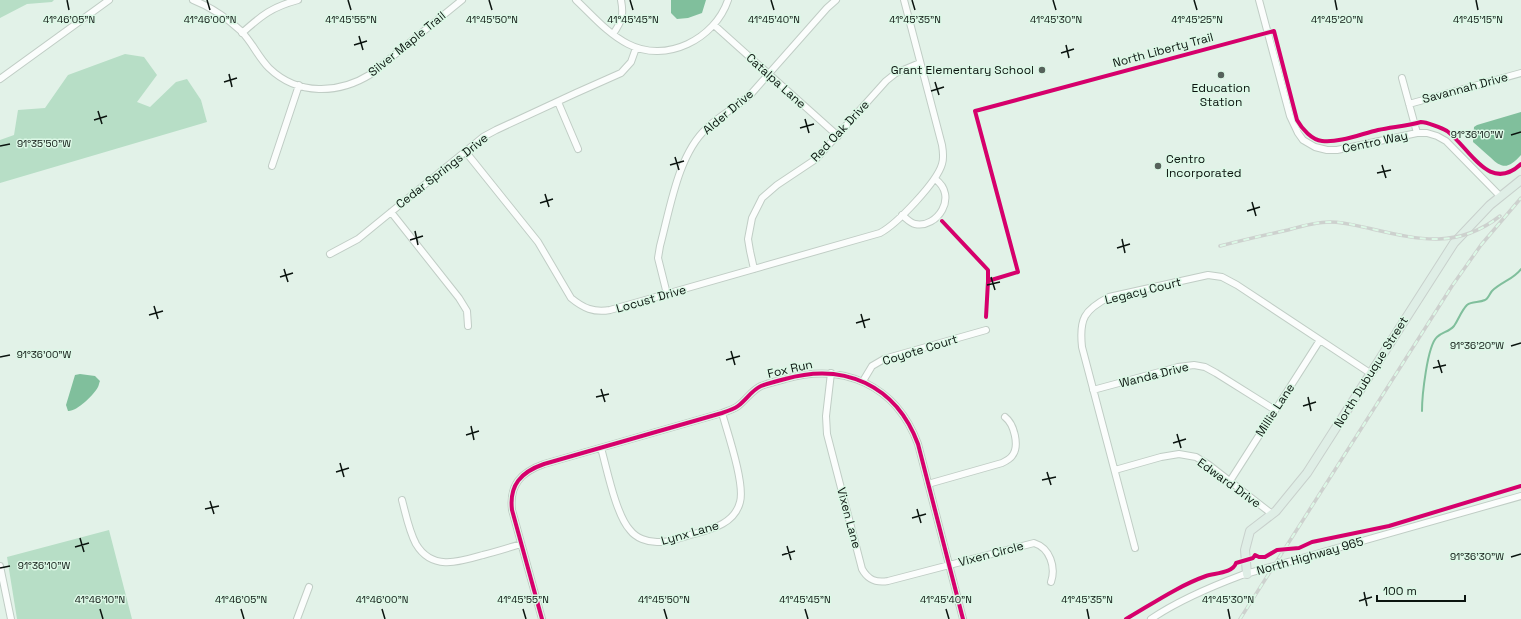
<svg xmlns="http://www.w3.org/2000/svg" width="1521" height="619" font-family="'Space Grotesk',sans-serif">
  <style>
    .green { fill: #b7dec6 }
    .water { fill: #80bf9c }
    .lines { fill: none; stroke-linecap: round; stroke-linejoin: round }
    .stream { stroke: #80bf9c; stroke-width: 2 }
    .minor-casing { stroke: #c0cdc5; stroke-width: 8 }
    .major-casing { stroke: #c8d0cc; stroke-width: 10 }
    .minor { stroke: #fbfdfc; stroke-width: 6 }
    .major { stroke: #dfeee6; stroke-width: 8 }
    .rail-casing { stroke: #cdd1ce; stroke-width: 3.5 }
    .rail { stroke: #dcf8e6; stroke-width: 2; stroke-dasharray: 6; stroke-linecap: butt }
    .cycleway-casing { stroke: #dcf8e6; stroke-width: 6 }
    .cycleway { stroke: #d6006c; stroke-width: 4 }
    .ticks { fill: none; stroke: #0b140f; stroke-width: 1.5 }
    .poi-dot { fill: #56625b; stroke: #dcf8e6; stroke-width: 1.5 }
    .labels { text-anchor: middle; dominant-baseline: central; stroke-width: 3; stroke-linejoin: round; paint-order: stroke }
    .street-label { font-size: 12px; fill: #0b140f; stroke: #dcf8e6 }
    .poi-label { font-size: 12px; fill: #0b140f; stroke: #dcf8e6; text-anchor: end }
    .ticks-label { font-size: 10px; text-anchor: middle; fill: #0b140f; stroke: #dcf8e6; stroke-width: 3; stroke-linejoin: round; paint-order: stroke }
  </style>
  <rect width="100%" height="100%" fill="#e2f2e8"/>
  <!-- green -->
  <path class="green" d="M0,0H54L52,2L27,4L0,18Z
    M125,54L144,57L157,75L137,102L150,107L176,82L187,79L201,100L207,122L0,183V140L14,135L18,110L45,108L68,75Z
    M109,530L132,619H17L7,557Z"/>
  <!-- water -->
  <path class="water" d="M671,0H706L702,13L688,18L677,19L671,13Z
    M1521,112V155C1509,168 1503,170 1490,157C1484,152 1479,147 1473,142L1474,127L1477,125Z
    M80,374L95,376L100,381C99,383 99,385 98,387C94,395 76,412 68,411L66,405L75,375Z"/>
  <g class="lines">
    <!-- stream -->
    <path class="stream" d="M1422,411C1422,397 1427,346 1437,337C1442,332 1449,332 1454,326C1459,319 1461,311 1467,305C1472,301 1479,303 1485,300C1488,299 1490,293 1492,291C1501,282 1514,279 1521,269"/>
    <!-- minor casing -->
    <g class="minor-casing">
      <path id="minor" d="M193,0C211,7 227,18 241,31C252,42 258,57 269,68C298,96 339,94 371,74L462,0
        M576,0C592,15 608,34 628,44C666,64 715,39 728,0
        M1259,0L1290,116L1298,133L1303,140L1315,147L1327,150H1337L1417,133H1427L1437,136L1446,141L1500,196
        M714,25L838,136
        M242,33C262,15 272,7 298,0
        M613,34C622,21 624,16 621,0
        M1402,78L1417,133
        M0,79L109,0
        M558,102L578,149
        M1409,104L1521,73
        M465,151L538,242L571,298C583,308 594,313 610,310L880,233C897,224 937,182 942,164C944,158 943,151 942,145L904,0
        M272,166L299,85
        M391,212L459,298L467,311L468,326
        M902,215C906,218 910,223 915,224C937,229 959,196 935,179
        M330,254L358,239L483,137L496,130L576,93L621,73L631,62L636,48
        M754,269L750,251L748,239L752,218L762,198L777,185L816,159L886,81L896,73L920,63
        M667,294L658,258L660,246C670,209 678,154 707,128C720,115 737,107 751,94L827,8L836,0
        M831,373L826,416L827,434L862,569C868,580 876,583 888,581L1034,543C1050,548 1056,567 1051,582
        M863,381L872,366L884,359L986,330
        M1093,390L1178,367L1194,365L1205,367L1216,373L1275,410
        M601,448C607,469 616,515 630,530C636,538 647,542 657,542C667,543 677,539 687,536C707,530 734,526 740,502C745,484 728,434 722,413
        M1115,470L1161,457L1179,454L1196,457L1209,465L1272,514
        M1230,481L1320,340
        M928,484L1002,463C1006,461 1010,459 1012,456C1020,446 1014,424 1005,417
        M402,500C406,515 409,531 416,544C432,571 459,562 483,555C495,552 508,548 521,544
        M1135,548L1082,347C1079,319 1084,310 1109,297L1208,275L1222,277L1237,285L1370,373
        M0,566L11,619
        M297,619L309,587
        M542,619L512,510C509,485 521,472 544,464L722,413C728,411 734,409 738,406C747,399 752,390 761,386C769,383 777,381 785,379C844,362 896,385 918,444L963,619
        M1151,619C1179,600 1210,587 1242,575L1521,496"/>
    </g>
    <!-- major casing -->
    <g class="major-casing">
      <path id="major" d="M1247,574L1245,550L1250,531L1276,511L1307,473L1454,243L1490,205L1521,180"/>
    </g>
    <!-- minor -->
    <use href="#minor" class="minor"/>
    <!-- major -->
    <use href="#major" class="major"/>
    <!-- rail casing -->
    <g class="rail-casing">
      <path id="rail" d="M1220,246C1243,240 1265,235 1288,230C1302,226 1316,222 1330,222C1344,222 1358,226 1372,229C1420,240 1458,249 1500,216
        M1240,619L1452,286L1481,245L1521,198"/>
    </g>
    <!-- rail -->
    <use href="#rail" class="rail"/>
    <!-- cycleway casing -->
    <g class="cycleway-casing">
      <path id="cycleway" d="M942,221L988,270V281
        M986,317L988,281L1018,272L975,111L979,110L1274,31L1297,120C1302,129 1312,140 1322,141C1339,143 1361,134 1378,130C1392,127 1406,126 1421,122C1426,122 1442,128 1447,131C1470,148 1489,194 1521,164
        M542,619L512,510C509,485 521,472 544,464L722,413C728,411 734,409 738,406C747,399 752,390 761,386C769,383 777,381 785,379C844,362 896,385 918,444L963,619
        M1126,619C1152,604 1178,586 1206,576C1216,573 1233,573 1236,563L1253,558L1255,555L1259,557H1265L1277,550L1299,548L1312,542L1389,526L1521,486"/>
    </g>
    <!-- cycleway -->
    <use href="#cycleway" class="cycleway"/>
  </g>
  <!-- ticks -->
  <path class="ticks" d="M67,0L69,10M207,0L210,10M348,0L351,10M489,0L492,10M630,0L633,10M771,0L774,10M912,0L915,10M1053,0L1056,10M1194,0L1197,10M1335,0L1337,10M1476,0L1478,10M359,36L363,50M354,45L367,41M1066,45L1069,58M1061,53L1074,49M229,74L232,87M224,82L237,78M935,82L939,95M931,91L944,87M98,111L102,124M805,119L809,133M94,120L107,116M800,128L814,124M1511,135L1521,132M0,146L10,144M675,157L679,170M670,165L684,161M1382,165L1386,178M1377,173L1391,170M545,194L549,207M1252,202L1256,216M540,203L553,199M1247,211L1260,207M415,231L418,245M1122,239L1125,253M410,240L423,236M1117,248L1130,244M284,269L288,282M280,277L293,273M991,277L995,290M987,285L1000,282M154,306L158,319M861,314L865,328M149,315L163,311M856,323L870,319M1511,346L1521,343M731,351L735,365M0,357L10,355M726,360L740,356M1438,360L1442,373M1433,368L1446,365M601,389L605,402M596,397L609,394M1308,397L1311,411M1303,406L1316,402M471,426L474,440M1177,434L1181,448M466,435L479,431M1173,443L1186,439M340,463L344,477M336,472L349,468M1047,472L1051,485M1042,480L1056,477M210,501L214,514M205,509L219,506M917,509L921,523M912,518L926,514M80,538L84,552M787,546L791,560M75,547L89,543M782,555L795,551M1511,557L1521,554M0,568L10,566M1364,592L1367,606M1359,601L1372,597M100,609L103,619M241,609L244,619M382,609L385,619M523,609L526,619M664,609L667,619M805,609L808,619M946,609L949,619M1087,609L1089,619M1228,609L1230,619"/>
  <!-- markers -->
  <g class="poi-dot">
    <circle cx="1042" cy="70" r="4"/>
    <circle cx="1221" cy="75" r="4"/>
    <circle cx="1158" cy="166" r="4"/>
  </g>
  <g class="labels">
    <!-- street labels -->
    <g class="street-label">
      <text transform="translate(407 44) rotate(-39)">Silver Maple Trail</text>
      <text transform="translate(1163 50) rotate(-15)">North Liberty Trail</text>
      <text transform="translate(776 81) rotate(42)">Catalpa Lane</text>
      <text transform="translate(1465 88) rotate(-15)">Savannah Drive</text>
      <text transform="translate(728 112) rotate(-40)">Alder Drive</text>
      <text transform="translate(840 131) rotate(-47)">Red Oak Drive</text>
      <text transform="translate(1375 142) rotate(-12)">Centro Way</text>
      <text transform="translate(442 171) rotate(-38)">Cedar Springs Drive</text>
      <text transform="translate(1143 291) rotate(-14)">Legacy Court</text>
      <text transform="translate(651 299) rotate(-16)">Locust Drive</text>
      <text transform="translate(920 350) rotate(-17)">Coyote Court</text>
      <text transform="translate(790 369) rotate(-13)">Fox Run</text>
      <text transform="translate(1371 372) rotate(-58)">North Dubuque Street</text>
      <text transform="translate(1154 375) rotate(-14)">Wanda Drive</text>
      <text transform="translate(1275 410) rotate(-57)">Millie Lane</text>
      <text transform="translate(1229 483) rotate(36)">Edward Drive</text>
      <text transform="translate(849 518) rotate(75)">Vixen Lane</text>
      <text transform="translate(690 533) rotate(-16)">Lynx Lane</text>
      <text transform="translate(991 554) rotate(-15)">Vixen Circle</text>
      <text transform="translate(1310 556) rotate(-16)">North Highway 965</text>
    </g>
    <!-- poi labels -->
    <g class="poi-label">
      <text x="1034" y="70">Grant Elementary School</text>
      <text x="1221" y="88" text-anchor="middle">Education<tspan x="1221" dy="14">Station</tspan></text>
      <text x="1166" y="159" text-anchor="start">Centro<tspan x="1166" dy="14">Incorporated</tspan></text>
    </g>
  </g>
  <g class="ticks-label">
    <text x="69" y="23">41°46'05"N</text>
    <text x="210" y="23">41°46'00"N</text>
    <text x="351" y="23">41°45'55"N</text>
    <text x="492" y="23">41°45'50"N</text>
    <text x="633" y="23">41°45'45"N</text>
    <text x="774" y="23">41°45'40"N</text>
    <text x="915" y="23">41°45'35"N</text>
    <text x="1056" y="23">41°45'30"N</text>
    <text x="1197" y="23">41°45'25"N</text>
    <text x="1337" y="23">41°45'20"N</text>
    <text x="1478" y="23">41°45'15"N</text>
    <text x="1477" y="138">91°36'10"W</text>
    <text x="44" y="147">91°35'50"W</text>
    <text x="1477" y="349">91°36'20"W</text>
    <text x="44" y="358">91°36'00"W</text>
    <text x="1477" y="560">91°36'30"W</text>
    <text x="44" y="569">91°36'10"W</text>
    <text x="100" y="603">41°46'10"N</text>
    <text x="241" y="603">41°46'05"N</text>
    <text x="382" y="603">41°46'00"N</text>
    <text x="523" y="603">41°45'55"N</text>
    <text x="664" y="603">41°45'50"N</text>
    <text x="805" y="603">41°45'45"N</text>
    <text x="946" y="603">41°45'40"N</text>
    <text x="1087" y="603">41°45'35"N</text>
    <text x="1228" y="603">41°45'30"N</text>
  </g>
  <!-- scale -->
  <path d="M1377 595v6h88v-6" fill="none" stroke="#0b140f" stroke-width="2"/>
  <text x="1383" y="595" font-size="12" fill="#0b140f" stroke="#dcf8e6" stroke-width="3" paint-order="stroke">100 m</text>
</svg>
